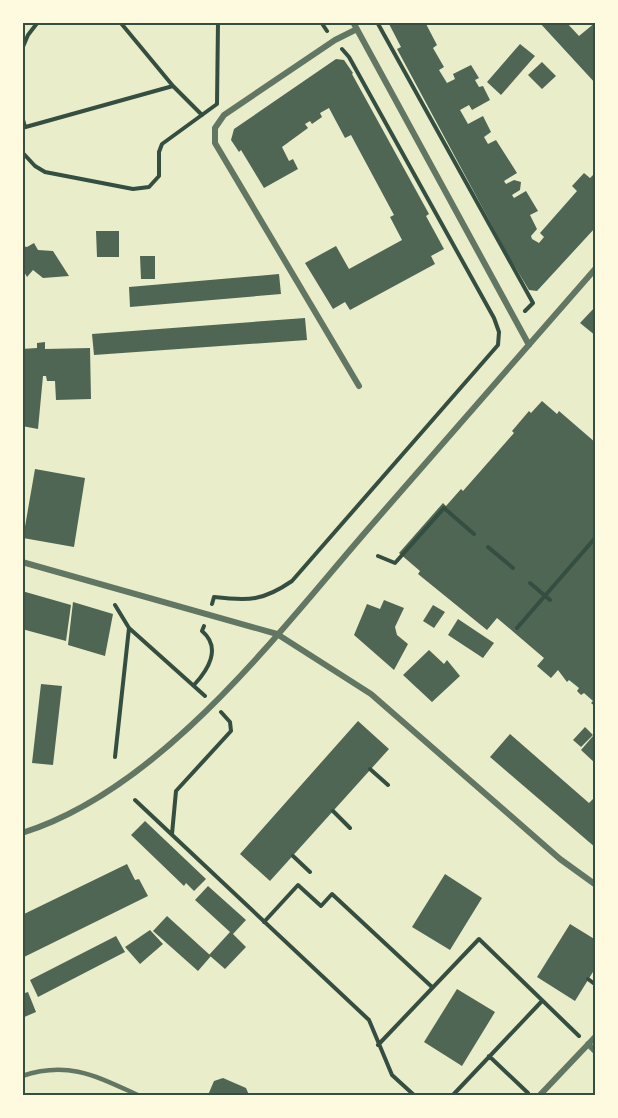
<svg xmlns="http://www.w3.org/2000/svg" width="618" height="1118" font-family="Merriweather,serif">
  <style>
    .building { fill: #4f6655 }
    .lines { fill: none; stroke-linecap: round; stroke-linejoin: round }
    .path { stroke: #344e41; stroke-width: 4 }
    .service { stroke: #617663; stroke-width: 4.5 }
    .minor { stroke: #617663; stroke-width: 6 }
    .neatline { fill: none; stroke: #344e41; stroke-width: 2 }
  </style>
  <rect width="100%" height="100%" fill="#e9edc9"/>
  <!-- building -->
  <path class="building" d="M388,22H425L437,45L433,48L444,67L439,70L447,83L455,79L453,74L471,65L479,78L475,80L479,87L483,86L490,100L472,110L469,105L460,110L468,124L483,116L491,132L484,137L488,144L496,140L517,173L504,181L506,184L514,180L521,182L520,190L512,195L514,198L526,191L538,211L530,215L537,229L531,236L532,239L539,243L544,237L540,233L577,191L572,186L584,173L590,178L596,172L595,228L537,291L529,290L509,257L397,49L401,47Z
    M539,22H566L579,36L596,22V84Z
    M520,44L535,56L501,95L487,82Z
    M336,59L344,60L353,73L352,74L429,214L426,216L444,249L431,256L435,264L350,310L345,302L333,309L305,263L336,246L349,269L402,240L390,217L394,215L351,135L345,138L329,108L320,113L322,117L312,124L310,121L305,124L308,128L282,147L289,161L293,159L298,169L264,188L241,150L239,152L231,140L234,129Z
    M542,62L556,76L542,89L528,75Z
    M96,231H119V257H97Z
    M34,243L38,250L53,251L69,276L43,278L33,270L27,277L22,268V246L27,247Z
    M140,256H155V279H141Z
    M279,274L281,294L130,307L129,287Z
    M596,306V336L580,323Z
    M305,318L307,340L94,355L92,334Z
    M45,342V349L90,348L91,399L56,400L55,381H47L46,376H43L38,429L22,426V349L37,348V343Z
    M542,401L557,414L559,411L596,443V707L591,703L593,701L584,693L581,695L577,691L579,688L569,680L567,682L558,670L551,678L537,666L544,658L497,618L487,630L418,574L420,571L399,553L443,503L446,506L461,489L463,491L514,433L512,431L529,411L531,413Z
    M35,469L85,478L74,547L23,538Z
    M22,591L71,605L66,641L22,629Z
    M384,600L404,608L395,627L397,635L408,644L394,670L354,635L367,604L380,609Z
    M73,602L113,614L105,656L68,645Z
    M433,605L445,612L434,628L423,621Z
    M458,619L494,643L483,658L448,635Z
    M429,650L444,664L447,660L460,676L432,702L403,675Z
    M41,684L62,686L53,765L32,763Z
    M358,721L389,749L270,881L240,854Z
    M585,727L593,735L581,747L573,740Z
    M510,734L589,803L593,799L596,801V848L490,757Z
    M593,736L596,738V764L581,750Z
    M145,821L206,879L194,891L186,883L184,886L131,835Z
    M127,864L135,880L139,879L148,896L22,958V915Z
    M445,874L482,898L450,950L412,927Z
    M208,886L246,920L233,934L246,947L225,969L209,955L230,932L195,900Z
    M167,916L211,956L198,971L153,931Z
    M570,924L596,940V967L575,1001L537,977Z
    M150,930L163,944L140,964L125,947Z
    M116,936L125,952L38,997L30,980Z
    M457,989L495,1012L462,1066L424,1042Z
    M28,992L36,1012L22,1018V994Z
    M223,1078L246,1088L249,1095H208L214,1081Z"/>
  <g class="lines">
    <!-- path -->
    <path class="path" d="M120,22L173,86L202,115
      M321,22L327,31
      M377,22L533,303L525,311
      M22,49L28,35L38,22
      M22,116L25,127
      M22,128L173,86
      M22,152L35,166L45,172L133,189L149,187L159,176V152L162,144L217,104L218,22
      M488,547L513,568
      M378,556L395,563L444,508L474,534
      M530,583L550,600
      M212,604L214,597C249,601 263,601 292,581L498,345L499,332L494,318L349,57L342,49
      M115,605L129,628L205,696
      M517,628L596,537
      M194,685C208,670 222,648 202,631L204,626
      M115,757L129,628
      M370,769L388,785
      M135,800L369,1020L392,1075L415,1096
      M333,811L350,828
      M172,834L176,791L231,731L230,722L221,712
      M293,856L310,872
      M264,922L298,885L321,906L332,894L432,987
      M588,979L596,985
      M378,1045L479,939L579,1036
      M489,1056L528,1093
      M452,1096L542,1001"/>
    <!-- service -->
    <path class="service" d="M22,1076C69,1060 98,1077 140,1096"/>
    <!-- minor -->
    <path class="minor" d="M353,22L529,345
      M357,29L335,40L224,115L215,128V143L359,386
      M22,562L277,634L371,694L560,859L596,885
      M22,833C162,789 276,635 369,528C445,441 520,354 596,268
      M588,1044L596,1052
      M539,1096L596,1036"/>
  </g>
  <!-- border -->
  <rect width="618" height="1118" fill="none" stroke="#fefae0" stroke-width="48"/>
  <rect x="24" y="24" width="570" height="1070" class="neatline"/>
</svg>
